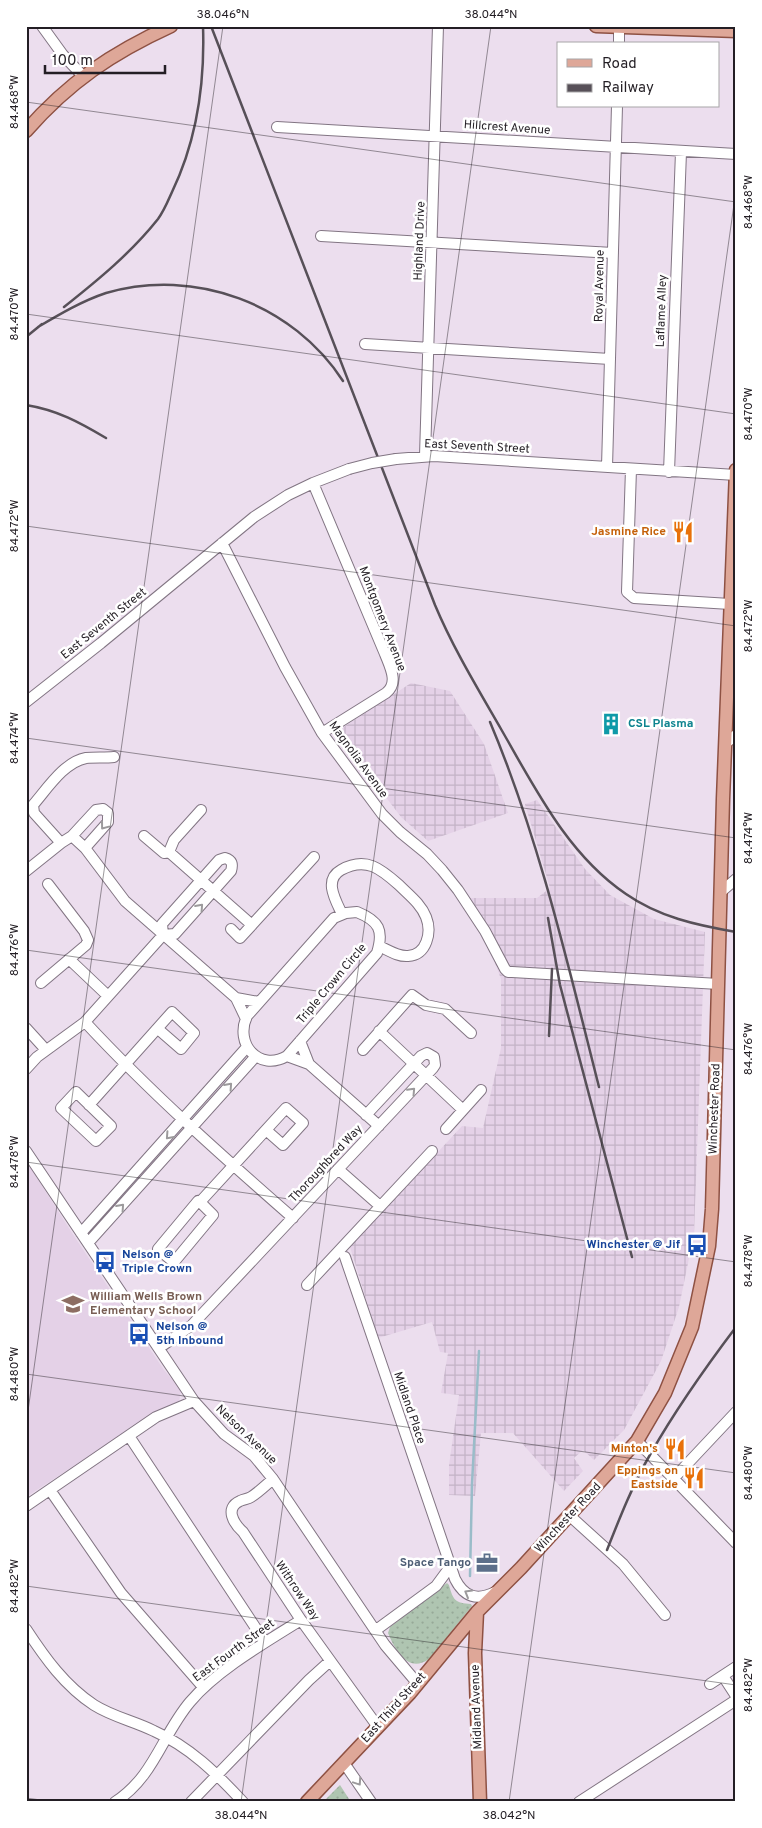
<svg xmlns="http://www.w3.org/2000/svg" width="762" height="1828" font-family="Overpass,sans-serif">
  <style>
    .built { fill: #e4d1e7 }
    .industrial { fill: url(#industrial-grid) }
    .grass { fill: url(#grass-dots) }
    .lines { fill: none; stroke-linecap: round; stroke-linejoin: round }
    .stream { stroke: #9abcc9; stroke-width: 2.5 }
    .minor-casing { stroke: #827583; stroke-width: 12 }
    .major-casing { stroke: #8e5143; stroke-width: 15 }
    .minor { stroke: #fff; stroke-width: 10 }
    .major { stroke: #dea798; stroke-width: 12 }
    .rail { stroke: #575058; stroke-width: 2.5 }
    .minor-bridge-casing { stroke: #827583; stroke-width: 12; stroke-linecap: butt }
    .minor-bridge { stroke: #fff; stroke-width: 10 }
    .oneway { stroke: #9c9a9c }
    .ticks { fill: none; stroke: #231e24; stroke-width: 1; stroke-opacity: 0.45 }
    .labels { text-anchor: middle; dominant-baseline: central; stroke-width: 5; stroke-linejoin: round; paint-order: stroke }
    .street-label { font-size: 12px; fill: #231e24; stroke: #fff }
    .food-label { font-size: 12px; font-weight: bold; fill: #c56008; stroke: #fff; text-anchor: end }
    .culture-label { font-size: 12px; font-weight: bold; fill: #0d838f; stroke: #fff; text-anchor: start }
    .transit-label { font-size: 12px; font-weight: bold; fill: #164399; stroke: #fff; text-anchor: start }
    .education-label { font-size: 12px; font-weight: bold; fill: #785e54; stroke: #fff; text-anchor: start }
    .service-label { font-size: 12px; font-weight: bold; fill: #4e5e75; stroke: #fff; text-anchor: end }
    .neatline { fill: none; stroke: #231e24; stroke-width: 2 }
    .ticks-label { font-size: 12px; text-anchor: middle; fill: #231e24 }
  </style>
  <defs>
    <pattern id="industrial-grid" width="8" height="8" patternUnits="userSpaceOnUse" patternTransform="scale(1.25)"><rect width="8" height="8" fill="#e4d1e7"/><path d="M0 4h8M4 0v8" fill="none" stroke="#c3b3c6"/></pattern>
    <pattern id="grass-dots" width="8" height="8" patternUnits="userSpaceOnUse" patternTransform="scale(1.25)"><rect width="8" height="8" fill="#afc5b1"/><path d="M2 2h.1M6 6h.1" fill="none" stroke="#96a998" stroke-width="1.8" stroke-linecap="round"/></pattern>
  </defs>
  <rect width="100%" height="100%" fill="#ecdeee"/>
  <!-- built -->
  <path class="built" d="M26,1161L76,1239L164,1370L181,1390L179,1402L149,1417L26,1497Z"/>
  <!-- industrial -->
  <path class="industrial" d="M411,683L450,691L484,744L508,813L428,841L401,817L336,732Z
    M537,800L585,869L610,895L654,919L705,932L694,1234L679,1307L661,1361L624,1430L594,1460L583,1450L574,1458L583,1471L564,1491L513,1433H481L475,1496L449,1495V1465L459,1395L441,1393L448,1353L440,1352L432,1322L378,1338L350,1247L462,1126L483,1128L501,1048V979L471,898H537L550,888L525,804Z"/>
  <!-- grass -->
  <path class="grass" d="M447,1583L449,1585C453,1600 455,1603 471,1604L472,1606L429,1659C408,1674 395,1650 388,1633L390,1627Z
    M340,1785L351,1802H323Z"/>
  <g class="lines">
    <!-- stream -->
    <path class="stream" d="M470,1576L472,1484L479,1351"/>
    <!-- minor casing -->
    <g class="minor-casing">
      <path id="minor" d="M42,26L63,55L83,76
        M619,44V27
        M277,127L736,154
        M321,236L613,253
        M365,344L610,359
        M425,456L438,26
        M396,459L434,456L736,475
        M607,467L617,106
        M631,469L627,592L634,598L730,604
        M669,472L681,152
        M313,483L385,654C390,667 399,683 386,693L322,733
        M222,543L285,667L322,733L382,814L400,832L427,854L442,870L458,890L485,931L505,969L508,972H512L719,984
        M26,702L101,643L254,517L288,495L313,483L349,469
        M726,743L736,735
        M72,836L85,848L125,901L236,998
        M144,836L164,853L169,852L252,925
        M61,843L34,813L33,805C47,789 64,762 86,758C95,757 105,758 114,757
        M169,852L174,840L201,810
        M26,871L61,843L72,836L96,810L103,809L108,813V822L85,848
        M722,891L736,879
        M357,912C379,921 384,930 377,953L287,1056C259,1072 234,1044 247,1016L334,918L346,913Z
        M342,914C336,901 323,880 341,870C366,856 381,869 399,885C409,895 421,904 426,917C432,932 427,955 408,956C398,957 388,950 379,946
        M231,929L240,938L314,857
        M69,959L108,996
        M41,983L86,945L88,940L84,931L48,884
        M246,1019L236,998L259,1002
        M85,1022C150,1092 221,1155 293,1218
        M26,1028L46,1050
        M379,1031L463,1110
        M363,1050L412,995L426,1005L445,1009L471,1033
        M287,1056L309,1064L300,1041
        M309,1064L379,1126
        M26,1069L37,1057L85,1022L163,935L175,934L231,871C233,864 232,860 225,858L219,860L162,924L163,935
        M76,1092L111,1126L96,1141L61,1108Z
        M89,1105L172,1012L194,1033L181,1049L158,1029
        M446,1129L481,1090
        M26,1151L194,1401L224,1434L254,1456L273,1479L385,1645L418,1684
        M338,1169L380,1206
        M200,1202L213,1215L174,1262L158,1249L198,1201L200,1202L286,1108L303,1123L283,1145L266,1130
        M81,1233L247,1047
        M88,1243L256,1056
        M345,1257L455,1579C464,1597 477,1601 495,1592
        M307,1285L432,1151
        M159,1348L191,1326L433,1068L435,1065L434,1057L427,1053L421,1056L366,1115
        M129,1436L265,1642
        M637,1441L736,1543
        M674,1478L736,1412
        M273,1479C266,1485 259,1492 251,1497C248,1499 244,1499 240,1501C224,1508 234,1524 243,1532L301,1620L378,1727
        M50,1490L121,1593L203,1687
        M26,1506L156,1417L194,1401
        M570,1516L623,1564L665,1615
        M26,1629C45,1658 65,1686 94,1705C113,1717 134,1721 154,1731C190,1747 216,1773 243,1802
        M376,1630L436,1586L450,1567
        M723,1676L736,1696
        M710,1684L736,1667
        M344,1763L371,1802
        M115,1802C154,1777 162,1735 190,1702C217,1670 266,1642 301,1620
        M191,1802L309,1680L330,1661
        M579,1802L736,1700"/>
    </g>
    <!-- major casing -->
    <g class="major-casing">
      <path id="major" d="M596,26L736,31
        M26,131C69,82 112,53 171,26
        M477,1612L475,1653L480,1802
        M307,1802L410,1693L477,1612L521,1568L637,1441L665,1393L692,1327L709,1246L712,1209L723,799L736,470"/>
    </g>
    <!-- minor -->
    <use href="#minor" class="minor"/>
    <!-- major -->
    <use href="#major" class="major"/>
    <!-- rail -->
    <path class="rail" d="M211,26L435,605C453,648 478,689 501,729C535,788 568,855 626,894C659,917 696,925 736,932
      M64,307C98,280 131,253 158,219C164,211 168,201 172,192C197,140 205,83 203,26
      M38,327C60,314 82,301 106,293C195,267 293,304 343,381
      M26,337L42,324
      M26,405C57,410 79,422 106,438
      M490,722C539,838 568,965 599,1087
      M548,918L560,985L632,1257
      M549,1036L552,969
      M607,1550C620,1517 633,1484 651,1453C676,1409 705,1368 736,1327"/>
    <!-- minor-bridge casing -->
    <g class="minor-bridge-casing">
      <path id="minor-bridge" d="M349,469L372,463L396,459"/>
    </g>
    <!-- minor-bridge -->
    <use href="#minor-bridge" class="minor-bridge"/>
  </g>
  <!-- one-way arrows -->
  <defs><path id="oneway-chevron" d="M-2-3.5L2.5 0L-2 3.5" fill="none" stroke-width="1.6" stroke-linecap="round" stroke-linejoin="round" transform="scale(1.25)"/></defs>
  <g class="oneway">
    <use href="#oneway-chevron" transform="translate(104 826) rotate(127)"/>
    <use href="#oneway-chevron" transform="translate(200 907) rotate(-48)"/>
    <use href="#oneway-chevron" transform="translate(229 1086) rotate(-48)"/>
    <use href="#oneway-chevron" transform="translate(412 1091) rotate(-47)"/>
    <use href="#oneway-chevron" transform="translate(169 1136) rotate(132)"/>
    <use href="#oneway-chevron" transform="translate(121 1207) rotate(-48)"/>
    <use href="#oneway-chevron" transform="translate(468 1593) rotate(-150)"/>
    <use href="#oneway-chevron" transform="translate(358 1782) rotate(56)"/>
  </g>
  <!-- ticks -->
  <path class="ticks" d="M26,102L736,202M26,314L736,414M26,526L736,626M26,738L736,838M26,950L736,1050M26,1162L736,1262M26,1374L736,1473M26,1425L223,26M26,1586L736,1685M26,1798L56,1802M241,1802L491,26M509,1802L736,190"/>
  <!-- icons -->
  <defs>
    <g id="restaurant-bare" transform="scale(1.725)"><path d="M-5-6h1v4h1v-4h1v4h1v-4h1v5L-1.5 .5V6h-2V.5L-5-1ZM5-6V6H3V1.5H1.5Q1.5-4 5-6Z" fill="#e8710a" stroke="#fff" stroke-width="2.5" paint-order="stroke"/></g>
    <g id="building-bare" transform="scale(1.725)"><path d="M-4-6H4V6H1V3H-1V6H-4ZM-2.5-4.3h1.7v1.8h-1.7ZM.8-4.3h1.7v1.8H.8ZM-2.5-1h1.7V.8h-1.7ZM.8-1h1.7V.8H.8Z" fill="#0f9aa8" stroke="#fff" stroke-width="2.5" paint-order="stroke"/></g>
    <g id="bus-bare" transform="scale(1.725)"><path d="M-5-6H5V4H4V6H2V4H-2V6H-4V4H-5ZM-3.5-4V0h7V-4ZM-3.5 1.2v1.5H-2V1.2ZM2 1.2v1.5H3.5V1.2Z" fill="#1a4fb4" stroke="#fff" stroke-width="2.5" paint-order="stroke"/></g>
    <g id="school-bare" transform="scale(1.725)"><path d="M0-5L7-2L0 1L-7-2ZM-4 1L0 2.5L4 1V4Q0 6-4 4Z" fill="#8d6e63" stroke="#fff" stroke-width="2.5" paint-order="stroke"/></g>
    <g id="office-bare" transform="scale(1.725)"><path d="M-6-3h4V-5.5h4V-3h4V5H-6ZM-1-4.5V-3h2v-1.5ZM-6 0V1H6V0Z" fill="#5c6f8a" stroke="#fff" stroke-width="2.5" paint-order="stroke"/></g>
  </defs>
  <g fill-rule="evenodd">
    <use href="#restaurant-bare" x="683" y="532"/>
    <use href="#building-bare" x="611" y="724"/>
    <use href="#bus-bare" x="697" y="1245"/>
    <use href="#bus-bare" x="105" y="1262"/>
    <use href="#school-bare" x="73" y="1304"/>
    <use href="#bus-bare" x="139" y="1334"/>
    <use href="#restaurant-bare" x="675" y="1449"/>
    <use href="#restaurant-bare" x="694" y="1478"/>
    <use href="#office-bare" x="487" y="1563"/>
  </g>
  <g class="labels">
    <!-- street labels -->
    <g class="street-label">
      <text transform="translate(507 128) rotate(4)">Hillcrest Avenue</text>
      <text transform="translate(420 241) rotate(-88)">Highland Drive</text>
      <text transform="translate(600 286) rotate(-89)">Royal Avenue</text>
      <text transform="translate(662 311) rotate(-88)">Laflame Alley</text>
      <text transform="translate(477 447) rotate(3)">East Seventh Street</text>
      <text transform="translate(382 619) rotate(69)">Montgomery Avenue</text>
      <text transform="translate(104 624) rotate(-39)">East Seventh Street</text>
      <text transform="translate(358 760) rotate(54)">Magnolia Avenue</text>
      <text transform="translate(332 984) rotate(-50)">Triple Crown Circle</text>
      <text transform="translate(715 1109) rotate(-88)">Winchester Road</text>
      <text transform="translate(326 1164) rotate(-47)">Thoroughbred Way</text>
      <text transform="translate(409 1408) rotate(71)">Midland Place</text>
      <text transform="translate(246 1435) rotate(44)">Nelson Avenue</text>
      <text transform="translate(568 1518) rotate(-47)">Winchester Road</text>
      <text transform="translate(297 1591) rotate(56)">Withrow Way</text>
      <text transform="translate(234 1651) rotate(-36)">East Fourth Street</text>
      <text transform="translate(477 1707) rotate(-92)">Midland Avenue</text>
      <text transform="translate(394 1708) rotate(-48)">East Third Street</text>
    </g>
    <!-- food labels -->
    <g class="food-label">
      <text x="666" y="532">Jasmine Rice</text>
      <text x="658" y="1449">Minton's</text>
      <text x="678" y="1471">Eppings on<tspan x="678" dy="14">Eastside</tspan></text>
    </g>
    <!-- culture labels -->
    <g class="culture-label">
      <text x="628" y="724">CSL Plasma</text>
    </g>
    <!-- transit labels -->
    <g class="transit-label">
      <text x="680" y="1245" text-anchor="end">Winchester @ Jif</text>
      <text x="122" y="1255">Nelson @<tspan x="122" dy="14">Triple Crown</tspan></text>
      <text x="156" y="1327">Nelson @<tspan x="156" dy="14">5th Inbound</tspan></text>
    </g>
    <!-- education labels -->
    <g class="education-label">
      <text x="90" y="1297">William Wells Brown<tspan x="90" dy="14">Elementary School</tspan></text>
    </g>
    <!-- service labels -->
    <g class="service-label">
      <text x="471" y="1563">Space Tango</text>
    </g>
  </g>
  <!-- border -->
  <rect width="762" height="1828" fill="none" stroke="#ffffff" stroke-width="55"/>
  <!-- legend -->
  <rect x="557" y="42" width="162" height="65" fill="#ffffff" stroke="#a7a5a7"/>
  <rect x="567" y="59" width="25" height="8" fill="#dea798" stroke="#a7a5a7"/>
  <text x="602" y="68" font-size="15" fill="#231e24">Road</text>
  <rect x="567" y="84" width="25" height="8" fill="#575058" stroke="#a7a5a7"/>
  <text x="602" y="92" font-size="15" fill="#231e24">Railway</text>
  <!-- scale -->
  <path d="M45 65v8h120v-8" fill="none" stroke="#231e24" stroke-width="2.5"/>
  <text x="52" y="65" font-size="15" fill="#231e24" stroke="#ffffff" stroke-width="4" paint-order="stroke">100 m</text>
  <rect x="28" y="28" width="706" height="1772" class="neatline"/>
  <g class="ticks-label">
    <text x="223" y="18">38.046°N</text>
    <text x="491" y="18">38.044°N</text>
    <text transform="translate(14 102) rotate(-90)" y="4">84.468°W</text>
    <text transform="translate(748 202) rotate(-90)" y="4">84.468°W</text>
    <text transform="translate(14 314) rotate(-90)" y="4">84.470°W</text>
    <text transform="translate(748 414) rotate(-90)" y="4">84.470°W</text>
    <text transform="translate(14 526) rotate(-90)" y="4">84.472°W</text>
    <text transform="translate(748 626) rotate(-90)" y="4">84.472°W</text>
    <text transform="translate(14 738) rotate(-90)" y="4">84.474°W</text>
    <text transform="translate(748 838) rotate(-90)" y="4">84.474°W</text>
    <text transform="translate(14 950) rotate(-90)" y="4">84.476°W</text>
    <text transform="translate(748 1049) rotate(-90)" y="4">84.476°W</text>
    <text transform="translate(14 1162) rotate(-90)" y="4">84.478°W</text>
    <text transform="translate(748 1261) rotate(-90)" y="4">84.478°W</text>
    <text transform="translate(14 1374) rotate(-90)" y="4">84.480°W</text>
    <text transform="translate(748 1473) rotate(-90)" y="4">84.480°W</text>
    <text transform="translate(14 1586) rotate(-90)" y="4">84.482°W</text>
    <text transform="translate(748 1685) rotate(-90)" y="4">84.482°W</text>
    <text x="241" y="1819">38.044°N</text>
    <text x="509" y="1819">38.042°N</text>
  </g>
</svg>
